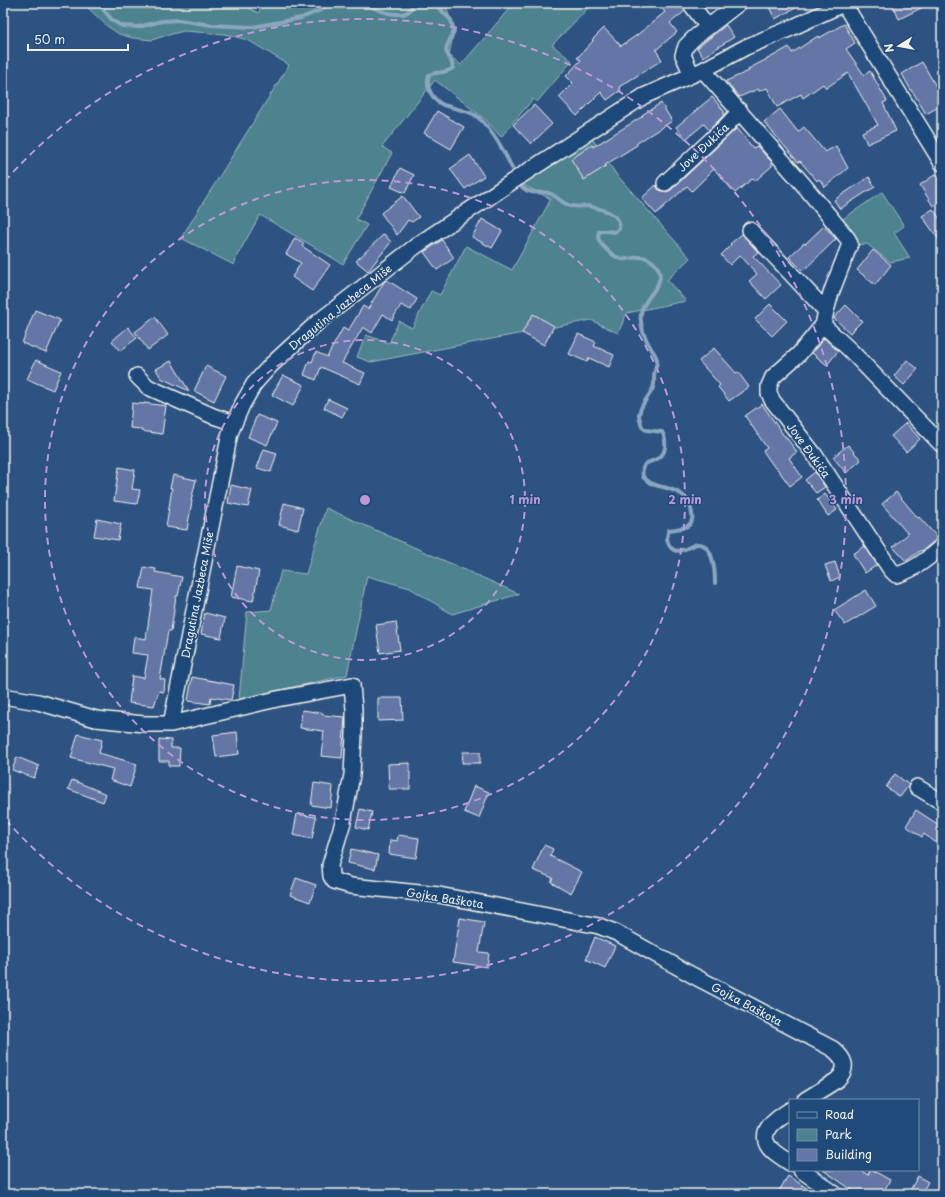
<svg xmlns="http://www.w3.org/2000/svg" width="945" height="1197" font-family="'Playpen Sans',sans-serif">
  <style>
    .green { fill: #4d828f; stroke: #a0babc }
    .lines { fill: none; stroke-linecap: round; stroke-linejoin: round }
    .stream { stroke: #8ba7be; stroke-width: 4 }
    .building { fill: #6376a6; stroke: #f4f1e8 }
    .minor-casing { stroke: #f4f1e8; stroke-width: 18 }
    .minor { stroke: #1f4a7a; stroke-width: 15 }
    .ring { fill: none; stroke: #be98d6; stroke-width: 2; stroke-dasharray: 7 5 }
    .labels { text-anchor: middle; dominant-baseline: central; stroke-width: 3; stroke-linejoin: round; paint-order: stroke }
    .street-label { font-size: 11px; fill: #f4f1e8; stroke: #1f4a7a }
    .centre { fill: #be98d6; stroke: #1f4a7a; stroke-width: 2 }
    .ring-label { font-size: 12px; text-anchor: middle; font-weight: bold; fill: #be98d6; stroke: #1f4a7a; stroke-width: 3; stroke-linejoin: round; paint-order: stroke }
  </style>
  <rect width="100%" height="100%" fill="#2d5383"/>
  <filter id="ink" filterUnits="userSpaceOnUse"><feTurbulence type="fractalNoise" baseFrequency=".025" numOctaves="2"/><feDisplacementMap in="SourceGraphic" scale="8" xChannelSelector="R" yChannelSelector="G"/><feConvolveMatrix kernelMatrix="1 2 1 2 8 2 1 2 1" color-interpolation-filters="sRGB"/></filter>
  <g filter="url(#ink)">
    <!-- green -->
    <path class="green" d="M83,3H240L258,13L265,3H445L454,31L449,55L461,65L514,3H593L552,45L572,61L537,102L533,99L501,137L486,120L435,80L382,147L392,153L356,219L367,225L343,264L260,215L237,256L234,265L181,238L289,65L248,40L224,34L184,31L164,36L152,40L133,38L119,34L107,26Z
      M591,137L616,174L690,258L667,280L686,301L627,313L618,333L591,320L371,362L357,357L366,335L389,343L399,321L412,328L431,291L440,295L466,246L512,270L551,199L520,183Z
      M882,192L904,226L894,233L910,258L890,262L867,244L855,245L840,221Z
      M326,508L519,594L452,614L410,588L367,576L347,675L239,699L247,612L271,610L281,571L306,574Z"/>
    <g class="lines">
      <!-- stream -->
      <path class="stream" d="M98,3L112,20L122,26L138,27L162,21L179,20L211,25L253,27L301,18L321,10L328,3
        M366,3C375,10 384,13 396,14C401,14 405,15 409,11C411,9 413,5 414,3
        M434,3L451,20L454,31L447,46L446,51L452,63L453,68C446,74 437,71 429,75C425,87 432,99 443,105C453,108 466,110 475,115C491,126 504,151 512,168
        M520,185C533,198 541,189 551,194C558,197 564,205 572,206C577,207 583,206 588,206C597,208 613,211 618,220C620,223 619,226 619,229L615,232L605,231H599C598,234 598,237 599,240C601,246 615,258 622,259C628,260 634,257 640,257C650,257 660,266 660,276C660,289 643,299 641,313C639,327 645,339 652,350C654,353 657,357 657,361C657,366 654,371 654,376C654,381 655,383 653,388C649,397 640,405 639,415C639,418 641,423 642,427L646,430L662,432C666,438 667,450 661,456C652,465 640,458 643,477C646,479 648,482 651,483C654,485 659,486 663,487C679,491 690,496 692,514C695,529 679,528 669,530C664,540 670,554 682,550C687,549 692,545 697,544C713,542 715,571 715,583"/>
    </g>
    <!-- building -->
    <path class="building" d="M657,3H681L685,11L670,23L677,32L656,50L662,60L619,87L621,90L607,100L601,92L577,116L559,97L573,83L566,76L581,60L577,58L593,41L592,40L604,28L621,46L637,35L665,12Z
      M767,3H805L775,19Z
      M892,3H931L899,19Z
      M844,24L855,43L846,49L864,75L870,71L887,101L883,103L896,131L867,144L862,132L878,125L848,73L826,88L823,84L803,98L801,94L777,107L767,88L759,91L758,89L739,97L728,84L726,81L749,71L748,69L775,55L789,47L792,53L818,36L819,38Z
      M726,25L734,37L703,57L697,48Z
      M922,62L942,97V105L926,114L913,92H912L902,74Z
      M712,97L724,111V115L709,130L704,124L686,139L676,127Z
      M661,103L672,121L637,143V145L605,165L606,166L584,180L571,159L592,145L593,147L643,116L642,115Z
      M534,105L552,124L531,144L513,125Z
      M780,109L798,132L804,127L825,152L836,146L848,168L825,187L819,179L817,181L800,161L798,162L764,122Z
      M437,111L464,127L451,149L424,133Z
      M737,128L753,148L757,146L767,157L772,162V166L755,181L753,178L735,193L714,169L692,191L687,186L656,214L642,198L656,185L658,189L662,191L667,192L671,190Z
      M470,155L484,176L465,189L450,169Z
      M400,168L414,175L405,193L391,187Z
      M936,174L942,182V200L933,206L920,185Z
      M869,177L875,187L863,194L840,209L834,200Z
      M403,196L419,217L412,222L408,220L397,235L381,213Z
      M933,209L942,222V244L922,216Z
      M482,219L502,231L492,248L472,237Z
      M824,226L836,239L803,271L789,257L804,243L805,244Z
      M384,234L391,242L368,271L356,261Z
      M742,234L758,252L753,256L781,285L766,299L749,281L757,274L740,255L730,265L721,255L731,245L730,244Z
      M295,238L304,243L302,246L330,265L312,291L292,277L301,263L286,254Z
      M442,240L454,258L437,270L424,252Z
      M873,250L891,265L875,285L857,270Z
      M387,280L417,299L411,310L401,305L392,320L383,314L372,333L363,327L342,363L365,373L360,384L321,367L316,380L304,375L309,361L312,362L316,352L327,357L343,328L348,331L363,306L368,309L384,282Z
      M770,304L787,321L772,336L755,319Z
      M846,305L862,321L850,333L834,318Z
      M35,310L60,320L46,353L22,343Z
      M533,314L554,326L544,345L522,333Z
      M155,317L168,335L148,350L135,332Z
      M128,327L137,338L120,351L112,341Z
      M578,334L596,342L594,346L614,355L609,367L589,358L587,362L569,354Z
      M824,338L838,351L827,365L812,353Z
      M714,348L736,373L738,372L749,387L729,401L718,387L720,385L699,361Z
      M36,360L61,371L53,390L27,379Z
      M907,360L918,369L904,385L894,376Z
      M171,361L189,391L161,378L156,369Z
      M206,366L226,376L214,401L194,391Z
      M283,375L304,385L293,406L272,395Z
      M328,399L347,408L342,417L324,408Z
      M132,403L144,404V403L166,406L162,434L141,431V429L130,428Z
      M762,404L784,436H785L797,452L789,458L802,477L790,486L776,467L775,468L763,451L767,448L745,416Z
      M257,415L277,423L267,445L248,437Z
      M906,423L920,439L906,452L891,436Z
      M848,445L861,460L846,473L833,457Z
      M264,449L277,453L271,472L257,468Z
      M119,467L135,470L132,489L140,490L137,504L114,501Z
      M815,472L825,487L816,493L805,480Z
      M173,475L196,480L191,501H192L187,530L166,527L172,488H170Z
      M231,485L252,490L248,507L228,503Z
      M896,492L918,518L919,517L938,538L922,551L921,550L906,561L893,547L908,534L882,504Z
      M825,494L837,510L828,516L817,500Z
      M284,503L303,508L298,530L279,525Z
      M97,519L121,524L118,540L94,536Z
      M865,546L877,565L865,573L853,554Z
      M835,562L840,577L831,581L825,565Z
      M237,566L259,571L253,601L231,597Z
      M144,567L156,569L155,572L182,577L178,596H176L171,631H168L160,679L165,680L164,692L159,691L154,706L129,703L132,676L144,678L148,655L132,653L134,637L146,639L153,590L140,588Z
      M866,590L876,606L845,625L834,610Z
      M205,613L225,618L221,638L201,634Z
      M396,622L400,650L380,653L376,625Z
      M192,677L234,685L231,700L211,697L210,704L188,701Z
      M378,698H402L403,720L378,721Z
      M302,710L323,713V715L345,717L342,758L321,756L324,731L300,728Z
      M237,732L239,754L216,757L213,735Z
      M78,734L102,740L99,753L137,764L130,787L110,780L113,769L71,758Z
      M159,739L171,740V748H180L179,766H169V761H159Z
      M463,752H480V763H462Z
      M17,757L39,766L34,778L12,770Z
      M410,763V789H389L388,764Z
      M895,774L909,785L900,797L886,787Z
      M72,780L106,794L103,802L68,789Z
      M314,783L333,786L331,808L311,805Z
      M474,786L489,792L479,818L464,812Z
      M360,809L372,812L368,830L356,827Z
      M916,810L942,827V847L924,834L922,837L906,826Z
      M297,814L316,817L312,839L293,835Z
      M398,835L419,838L416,858L389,854L390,840L397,841Z
      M544,845L553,849L550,856L582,872L571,893L551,882L553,878L533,870Z
      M351,849L378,855L375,869L348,863Z
      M296,878L316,885L310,902L290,895Z
      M460,918L484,922L479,952L489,953L487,967L453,962Z
      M595,937L615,946L605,968L586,959Z
      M823,1170H860L868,1175L870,1170H872L890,1180L882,1194H858Z
      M788,1176L816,1194H777Z
      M918,1176L928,1182L921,1194H908Z"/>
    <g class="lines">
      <!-- minor casing -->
      <g class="minor-casing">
        <path id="minor" d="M690,3L708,27
          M844,4L942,163
          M703,70L802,183L848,239L850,244L831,293L826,311L823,325L799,354L773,377L769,386V393L772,400L814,454L891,570L896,575C913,571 929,558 942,546
          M692,75L683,55L686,46L694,38L739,3
          M665,183L726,126L740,111
          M750,230L826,311
          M823,325L850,350L942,445
          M137,376L148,387L213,416L234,423
          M3,696L38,702L96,719L144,724H171L277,699L352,685L354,709V734L352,775L343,822L330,865L331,876L334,881L351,886L439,895L599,926L617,933L692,975L833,1049C845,1059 849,1068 837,1080L805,1100
          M171,724L230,433L242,405L254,384L271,365L318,322L416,246L522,175L644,96L703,70L746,47L789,29L845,3
          M917,787L942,802
          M790,1110C777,1118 754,1133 772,1150C777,1155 784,1159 790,1163
          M801,1170L835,1194"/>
      </g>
      <!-- minor -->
      <use href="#minor" class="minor"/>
    </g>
  </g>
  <!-- distance rings -->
  <g class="ring">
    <circle cx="365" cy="500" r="160"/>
    <circle cx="365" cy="500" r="320"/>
    <path d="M5 181A481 481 0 1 1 5 819"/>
  </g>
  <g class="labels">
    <!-- street labels -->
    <g class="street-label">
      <text transform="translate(703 147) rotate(-43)">Jove Đukića</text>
      <text transform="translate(340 307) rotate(-39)">Dragutina Jazbeca Miše</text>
      <text transform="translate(809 450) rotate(54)">Jove Đukića</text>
      <text transform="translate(197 595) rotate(-79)">Dragutina Jazbeca Miše</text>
      <text transform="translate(445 898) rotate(9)">Gojka Baškota</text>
      <text transform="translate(747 1004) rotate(28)">Gojka Baškota</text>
    </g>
  </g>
  <circle cx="365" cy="500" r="6" class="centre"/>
  <g class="ring-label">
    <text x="525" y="504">1 min</text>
    <text x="685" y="504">2 min</text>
    <text x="846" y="504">3 min</text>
  </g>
  <!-- margin -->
  <rect width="945" height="1197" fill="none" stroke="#1f4a7a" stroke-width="16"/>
  <rect x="8" y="8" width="929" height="1181" fill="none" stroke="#f4f1e8" stroke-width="1.5" filter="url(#ink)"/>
  <!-- legend -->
  <rect x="789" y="1099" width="130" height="72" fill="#1f4a7a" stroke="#748da6"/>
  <rect x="797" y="1112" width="20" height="6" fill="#1f4a7a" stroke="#748da6"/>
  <text x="825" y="1119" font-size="12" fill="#f4f1e8">Road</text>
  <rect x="797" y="1129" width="20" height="12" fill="#4d828f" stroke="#748da6"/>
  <text x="825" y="1139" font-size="12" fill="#f4f1e8">Park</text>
  <rect x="797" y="1149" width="20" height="12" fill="#6376a6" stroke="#748da6"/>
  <text x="825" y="1159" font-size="12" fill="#f4f1e8">Building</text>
  <!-- north arrow -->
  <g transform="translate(899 46) rotate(259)" stroke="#1f4a7a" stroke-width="3" paint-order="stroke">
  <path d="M0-3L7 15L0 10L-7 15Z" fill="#f4f1e8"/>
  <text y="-6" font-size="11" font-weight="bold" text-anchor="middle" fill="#f4f1e8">N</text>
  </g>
  <!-- scale -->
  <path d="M28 44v6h100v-6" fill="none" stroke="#f4f1e8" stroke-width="2"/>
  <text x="34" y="44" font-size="12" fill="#f4f1e8" stroke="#1f4a7a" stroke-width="3" paint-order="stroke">50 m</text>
</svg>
